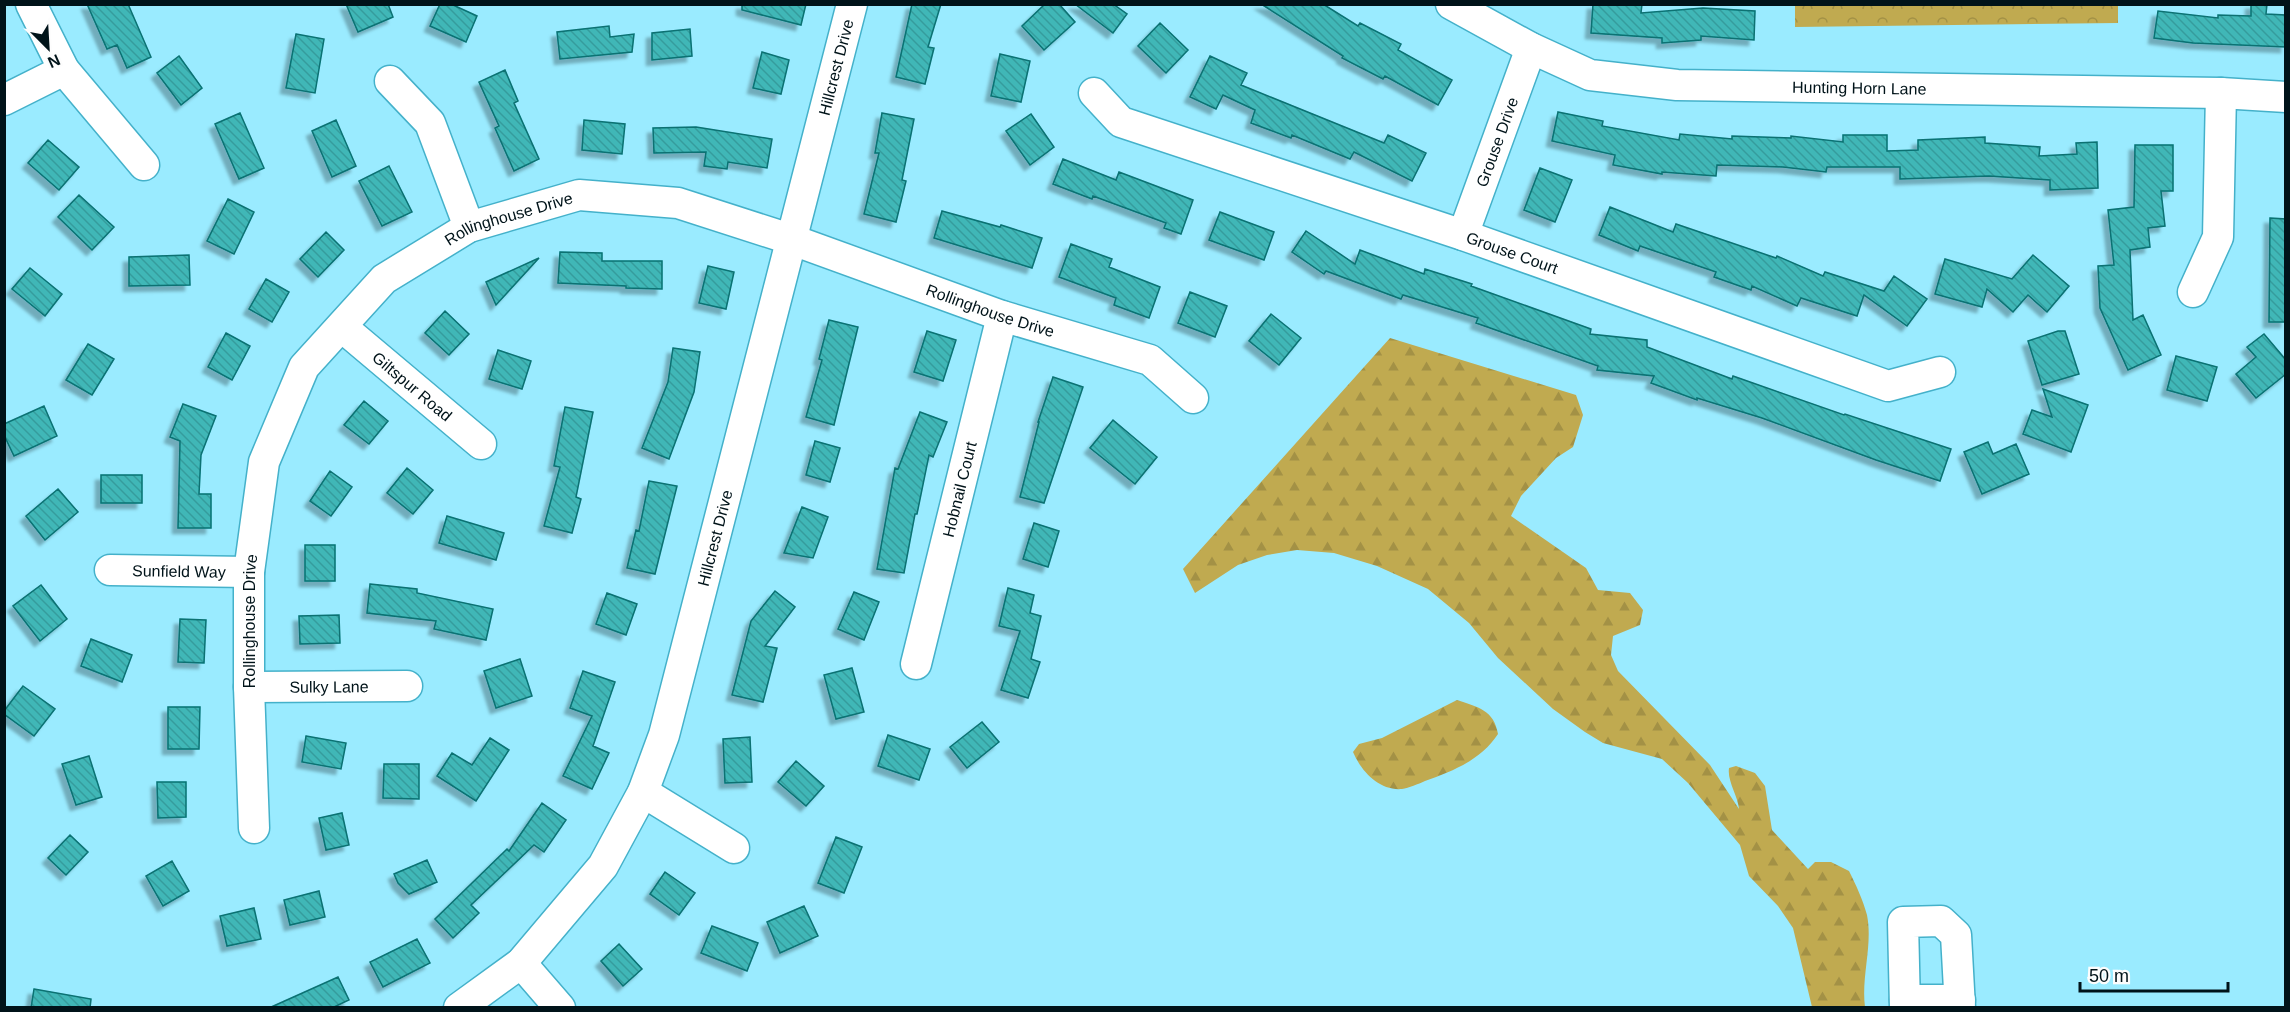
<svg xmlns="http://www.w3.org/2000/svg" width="2290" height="1012" font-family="Arial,sans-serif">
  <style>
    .forest { fill: url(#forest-firs) }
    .park { fill: url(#park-crowns) }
    .building { fill: url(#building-back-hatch); stroke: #087172; stroke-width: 1.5; filter: url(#shadow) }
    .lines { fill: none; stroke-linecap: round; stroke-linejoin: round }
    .minor-casing { stroke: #44b1ca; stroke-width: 33 }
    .minor { stroke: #fff; stroke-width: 30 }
    .labels { text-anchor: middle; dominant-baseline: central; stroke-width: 4.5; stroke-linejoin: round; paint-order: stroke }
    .street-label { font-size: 16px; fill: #001319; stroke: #fdfdfd }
  </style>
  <defs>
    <pattern id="forest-firs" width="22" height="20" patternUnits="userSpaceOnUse" patternTransform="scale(1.5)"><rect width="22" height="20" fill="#c0aa50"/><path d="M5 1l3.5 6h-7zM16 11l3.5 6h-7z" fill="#a39145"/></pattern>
    <pattern id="park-crowns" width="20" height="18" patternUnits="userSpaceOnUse" patternTransform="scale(1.5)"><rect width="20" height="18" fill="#c0aa50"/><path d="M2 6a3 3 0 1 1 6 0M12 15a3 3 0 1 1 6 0" fill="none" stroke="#a39145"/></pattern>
    <pattern id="building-back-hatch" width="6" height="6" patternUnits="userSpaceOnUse" patternTransform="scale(1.5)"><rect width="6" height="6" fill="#3fb7b7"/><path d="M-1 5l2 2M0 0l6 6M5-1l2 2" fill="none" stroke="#369c9d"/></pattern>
    <filter id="shadow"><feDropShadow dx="-5.5" dy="5.5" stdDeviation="1.5" flood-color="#0004"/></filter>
  </defs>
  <rect width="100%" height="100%" fill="#9aebff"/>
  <!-- forest -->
  <path class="forest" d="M1390,338L1576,395L1583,415L1573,447L1556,458L1521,496L1511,516L1586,568L1598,590L1630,593L1643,610L1640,625L1613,636L1611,655L1618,671L1710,765L1739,809C1738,796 1727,781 1729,768L1736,766L1755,773L1765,786L1772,830L1808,869L1815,862H1831L1849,871C1856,885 1863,900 1867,915C1873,945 1861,977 1865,1007H1812L1793,928L1778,906L1749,876L1740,845L1688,783L1662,759L1603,743L1585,732L1553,709L1498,658L1469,623L1428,589L1377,566L1334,553L1297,550L1267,555L1238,565L1195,593L1183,569Z
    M1457,700C1478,707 1494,710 1498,734C1481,760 1453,771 1425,781C1418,784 1409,788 1402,789C1379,791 1361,771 1353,752L1359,744L1382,738Z"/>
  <!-- park -->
  <path class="park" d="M1795,5H2118V23L1795,27Z"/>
  <!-- building -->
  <path class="building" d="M87,4H128L151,57L127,68L117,45L107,49Z
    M346,4H388L393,17L358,32Z
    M440,4H451L477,16L466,42L430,26Z
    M742,4H806L801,25L742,10Z
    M912,4H941L928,47L934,48L925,84L896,77Z
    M1045,4H1059L1075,22L1044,50L1022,26Z
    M1075,4H1113L1127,14L1113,33Z
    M1261,4H1323L1358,26L1360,23L1401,44L1398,50L1452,80L1438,105L1385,76L1383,79L1342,58L1343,56Z
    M1593,4H1642L1641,13L1703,8L1755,11L1754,40L1701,36V40L1662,43V38L1591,33Z
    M2251,4H2267L2266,14L2286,15V47L2193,43L2154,38L2158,11L2218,18V15L2251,16Z
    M1160,23L1188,50L1166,73L1138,46Z
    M609,26L610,37L634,34L632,52L560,59L557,32Z
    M690,29L692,56L652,60V33Z
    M296,34L324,39L315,93L286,88Z
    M762,52L789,60L781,94L753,88Z
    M1000,54L1030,61L1021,102L991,96Z
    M179,56L202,88L181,105L157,73Z
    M1210,56L1247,73L1241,85L1384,143L1388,135L1426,153L1412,181L1354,152L1350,159L1292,135L1291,138L1251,123L1255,110L1223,95L1216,109L1190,97Z
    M505,70L518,101L514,103L539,159L514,171L495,128L499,126L479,82Z
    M1558,112L1603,121L1602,126L1679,140L1680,134L1732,139V136L1791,138V136L1843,142V135H1887V151L1918,150V140L1985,137V143L2040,147L2039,156L2077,154L2076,143L2097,142L2098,188L2050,190V180L1989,176L1900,179V167H1827L1826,172L1783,167L1717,165L1716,176L1662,172V174L1613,165L1615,155L1552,141Z
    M240,113L264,168L239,179L215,124Z
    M882,113L914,119L902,180L906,181L896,222L864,214L879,153H875Z
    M1031,114L1054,147L1030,165L1006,131Z
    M336,120L356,166L332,177L312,131Z
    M584,120L625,124L622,154L582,150Z
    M696,127L772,139L767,168L728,162L727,169L704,166L706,152L654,153L653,128Z
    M48,140L79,167L59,190L28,163Z
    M2135,145H2173V191H2161L2165,226L2148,228L2150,247L2130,250L2133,320L2143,315L2161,355L2128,370L2100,308L2098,266L2114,265L2108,210L2134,207Z
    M1063,159L1116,180L1119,172L1193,200L1181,234L1164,228L1166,223L1093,196L1092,199L1053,184Z
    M389,166L412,212L382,226L359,181Z
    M1540,168L1572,180L1555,222L1524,210Z
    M79,195L114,227L92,250L58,217Z
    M228,199L254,212L234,254L207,241Z
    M1610,207L1673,232L1676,224L1776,258L1777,256L1823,276L1825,272L1884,291L1894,276L1927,299L1907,326L1864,295L1857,316L1801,298L1797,306L1752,286L1751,290L1714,277L1716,272L1640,246L1638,251L1599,235Z
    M942,211L1000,227L1001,225L1042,238L1032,268L934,238Z
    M1220,212L1274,232L1264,260L1209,240Z
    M2270,218L2286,219V322H2269Z
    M1306,231L1355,264L1360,250L1424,274L1425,269L1472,284L1471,286L1591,329L1590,334L1647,340V347L1732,379L1733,376L1844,415L1845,414L1951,449L1940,481L1876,460L1762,418L1697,398V400L1651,383L1654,376L1597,370L1598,366L1476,323L1478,318L1403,295L1401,299L1326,271L1324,274L1292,252Z
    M326,232L344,250L318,277L300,259Z
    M1071,244L1112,259L1109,267L1160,287L1149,318L1114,305L1116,298L1059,277Z
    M560,252L602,253V261H662V289L626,288V286L558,283Z
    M189,255L190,285L129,286V257Z
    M2033,255L2069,286L2047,312L2028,295L2013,312L1987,289L1982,307L1935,294L1945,259L2012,279Z
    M539,258L496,305L486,282Z
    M708,266L734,272L726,309L699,303Z
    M30,268L62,294L45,316L12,289Z
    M266,279L289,292L272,322L249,309Z
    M1190,292L1227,306L1215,337L1178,323Z
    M445,311L469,334L449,355L425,333Z
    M1271,314L1301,338L1279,365L1249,341Z
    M829,320L858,327L834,425L806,417L822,360L819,359Z
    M927,331L956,340L943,381L914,372Z
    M2058,331H2065L2079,374L2042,385L2028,341Z
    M226,333L250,346L232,380L208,367Z
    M2264,334L2286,360V374L2256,398L2236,374L2256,357L2247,347Z
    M88,344L114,359L92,395L66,380Z
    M673,348L700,352L694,392L669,459L642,448L668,382Z
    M498,350L531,361L522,389L489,379Z
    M2176,356L2217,367L2207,401L2167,390Z
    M1053,377L1083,387L1044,503L1020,497L1039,422H1038Z
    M2043,389L2088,405L2071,452L2023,434L2032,410L2052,417Z
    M364,401L388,421L369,444L344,425Z
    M183,404L216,416L201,455L199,494H211V528H178L180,441L170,437Z
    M44,406L57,436L14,456L4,435V424Z
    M565,407L593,412L576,497L581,499L572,533L544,526L560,467L554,466Z
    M920,412L947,422L933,457L929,455L917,514H915L904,573L877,569L895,468L898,469Z
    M1113,420L1157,457L1135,484L1090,448Z
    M815,441L840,448L830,482L806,475Z
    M1988,442L1993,454L2016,444L2029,474L1982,494L1964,452Z
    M407,468L433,490L413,514L387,493Z
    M330,471L352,487L331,516L310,501Z
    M101,475H142V503H101Z
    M649,481L677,486L655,574L627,568L636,530L639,531Z
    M58,489L78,512L45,540L26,516Z
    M802,507L828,517L813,558L784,553Z
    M447,516L504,533L496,560L439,543Z
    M1034,523L1059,531L1048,567L1023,559Z
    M305,545H335V581H305Z
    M370,584L417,589V593L493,609L486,640L434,629L436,621L367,613Z
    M41,585L67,619L40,641L13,606Z
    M1008,588L1034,595L1030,613L1041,616L1031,659L1040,662L1028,698L1001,690L1020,631L999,626Z
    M775,591L795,607L765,646L777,648L763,702L732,695L751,621Z
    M854,592L879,602L864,640L838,629Z
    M607,593L637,604L626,635L596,624Z
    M339,615L340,643L300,644L299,616Z
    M180,619L206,620L204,663L178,662Z
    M91,639L132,655L122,682L81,666Z
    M520,659L532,696L496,708L484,671Z
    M852,668L864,712L836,719L824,675Z
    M583,671L615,682L593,746L609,753L592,789L563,776L592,716L570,708Z
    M23,686L55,709L34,736L4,714V711Z
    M168,707H200L199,749H168Z
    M982,722L999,742L967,768L950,747Z
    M888,735L930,749L919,780L878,766Z
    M306,736L346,743L341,769L302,762Z
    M750,737L752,782L725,783L723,739Z
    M490,738L509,750L476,801L437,776L452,753L472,765Z
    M89,756L102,797L76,805L62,764Z
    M796,761L824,786L806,806L778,782Z
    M384,764H419V799L383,798Z
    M157,782H186V817L158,818Z
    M542,803L566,820L544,852L534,845L471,905L479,913L453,938L435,919L507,849L509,851Z
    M342,813L349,845L326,850L319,818Z
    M70,835L88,852L66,875L48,858Z
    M836,837L862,847L844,893L818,883Z
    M427,860L437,882L409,894L398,883L394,874Z
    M172,861L189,891L163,906L146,876Z
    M665,872L695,893L679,915L650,894Z
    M319,891L325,917L290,925L284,900Z
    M804,906L818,936L780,953L767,922Z
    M254,908L261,939L227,946L220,916Z
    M712,926L758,943L747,971L701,953Z
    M417,939L430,963L383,987L370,962Z
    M619,944L642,969L623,986L601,961Z
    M338,977L349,1000L332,1008H269Z
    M34,989L91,999L90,1008H31Z"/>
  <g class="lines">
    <!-- minor casing -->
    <g class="minor-casing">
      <g id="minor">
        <path d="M31,4L64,70L144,165"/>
        <path id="s1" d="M1451,4L1531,48L1590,75L1677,85L2221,93L2286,97"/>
        <path d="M390,81L430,123L469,227"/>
        <path id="s2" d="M1094,93L1121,122L1463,235L1888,386L1940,372"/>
        <path d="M4,100L64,70"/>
        <path id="s3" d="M1463,235L1531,48"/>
        <path d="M2193,292L2218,237L2221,93"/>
        <path id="s4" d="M342,327L481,444"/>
        <path id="s5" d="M110,570L249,572"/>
        <path id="s6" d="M916,664L1002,316"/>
        <path id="s7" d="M249,687L407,686"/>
        <path d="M643,792L734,848"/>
        <path id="s8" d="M254,828L249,687V572L264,462L304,367L384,279L469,227L579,195L678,203L790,239L1002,316L1150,360L1193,398"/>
        <path d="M521,963L560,1008"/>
        <path d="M1905,1000H1960"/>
        <path id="s9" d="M459,1008L521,963L603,866L643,792L664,735L852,4"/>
        <path d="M1905,1008L1903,922L1941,921L1956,935L1960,1008"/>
      </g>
    </g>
    <!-- minor -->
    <use href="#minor" class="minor"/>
  </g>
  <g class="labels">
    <!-- street labels -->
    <g class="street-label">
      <text stroke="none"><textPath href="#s9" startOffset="1038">Hillcrest Drive</textPath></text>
      <text stroke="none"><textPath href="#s1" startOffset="426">Hunting Horn Lane</textPath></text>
      <text stroke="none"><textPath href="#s3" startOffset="99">Grouse Drive</textPath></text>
      <text stroke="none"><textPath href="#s8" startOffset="729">Rollinghouse Drive</textPath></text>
      <text stroke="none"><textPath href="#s2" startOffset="452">Grouse Court</textPath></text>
      <text stroke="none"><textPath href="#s8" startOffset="1233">Rollinghouse Drive</textPath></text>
      <text stroke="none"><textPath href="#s4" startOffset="92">Giltspur Road</textPath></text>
      <text stroke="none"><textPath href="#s6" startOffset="180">Hobnail Court</textPath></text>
      <text stroke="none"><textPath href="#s9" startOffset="552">Hillcrest Drive</textPath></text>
      <text stroke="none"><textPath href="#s5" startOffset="69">Sunfield Way</textPath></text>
      <text stroke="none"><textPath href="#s8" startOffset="207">Rollinghouse Drive</textPath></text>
      <text stroke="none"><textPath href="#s7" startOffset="80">Sulky Lane</textPath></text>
    </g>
  </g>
  <!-- border -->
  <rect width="2290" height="1012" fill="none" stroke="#001319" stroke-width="12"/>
  <!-- north arrow -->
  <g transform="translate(48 48) rotate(156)" stroke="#fdfdfd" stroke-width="4.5" paint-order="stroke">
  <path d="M0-4.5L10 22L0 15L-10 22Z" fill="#001319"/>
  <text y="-9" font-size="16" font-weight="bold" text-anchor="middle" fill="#001319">N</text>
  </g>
  <!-- scale -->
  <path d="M2080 982v9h148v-9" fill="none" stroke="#001319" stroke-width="3"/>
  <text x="2089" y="982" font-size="18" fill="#001319" stroke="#fdfdfd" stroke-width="4.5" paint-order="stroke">50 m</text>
</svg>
